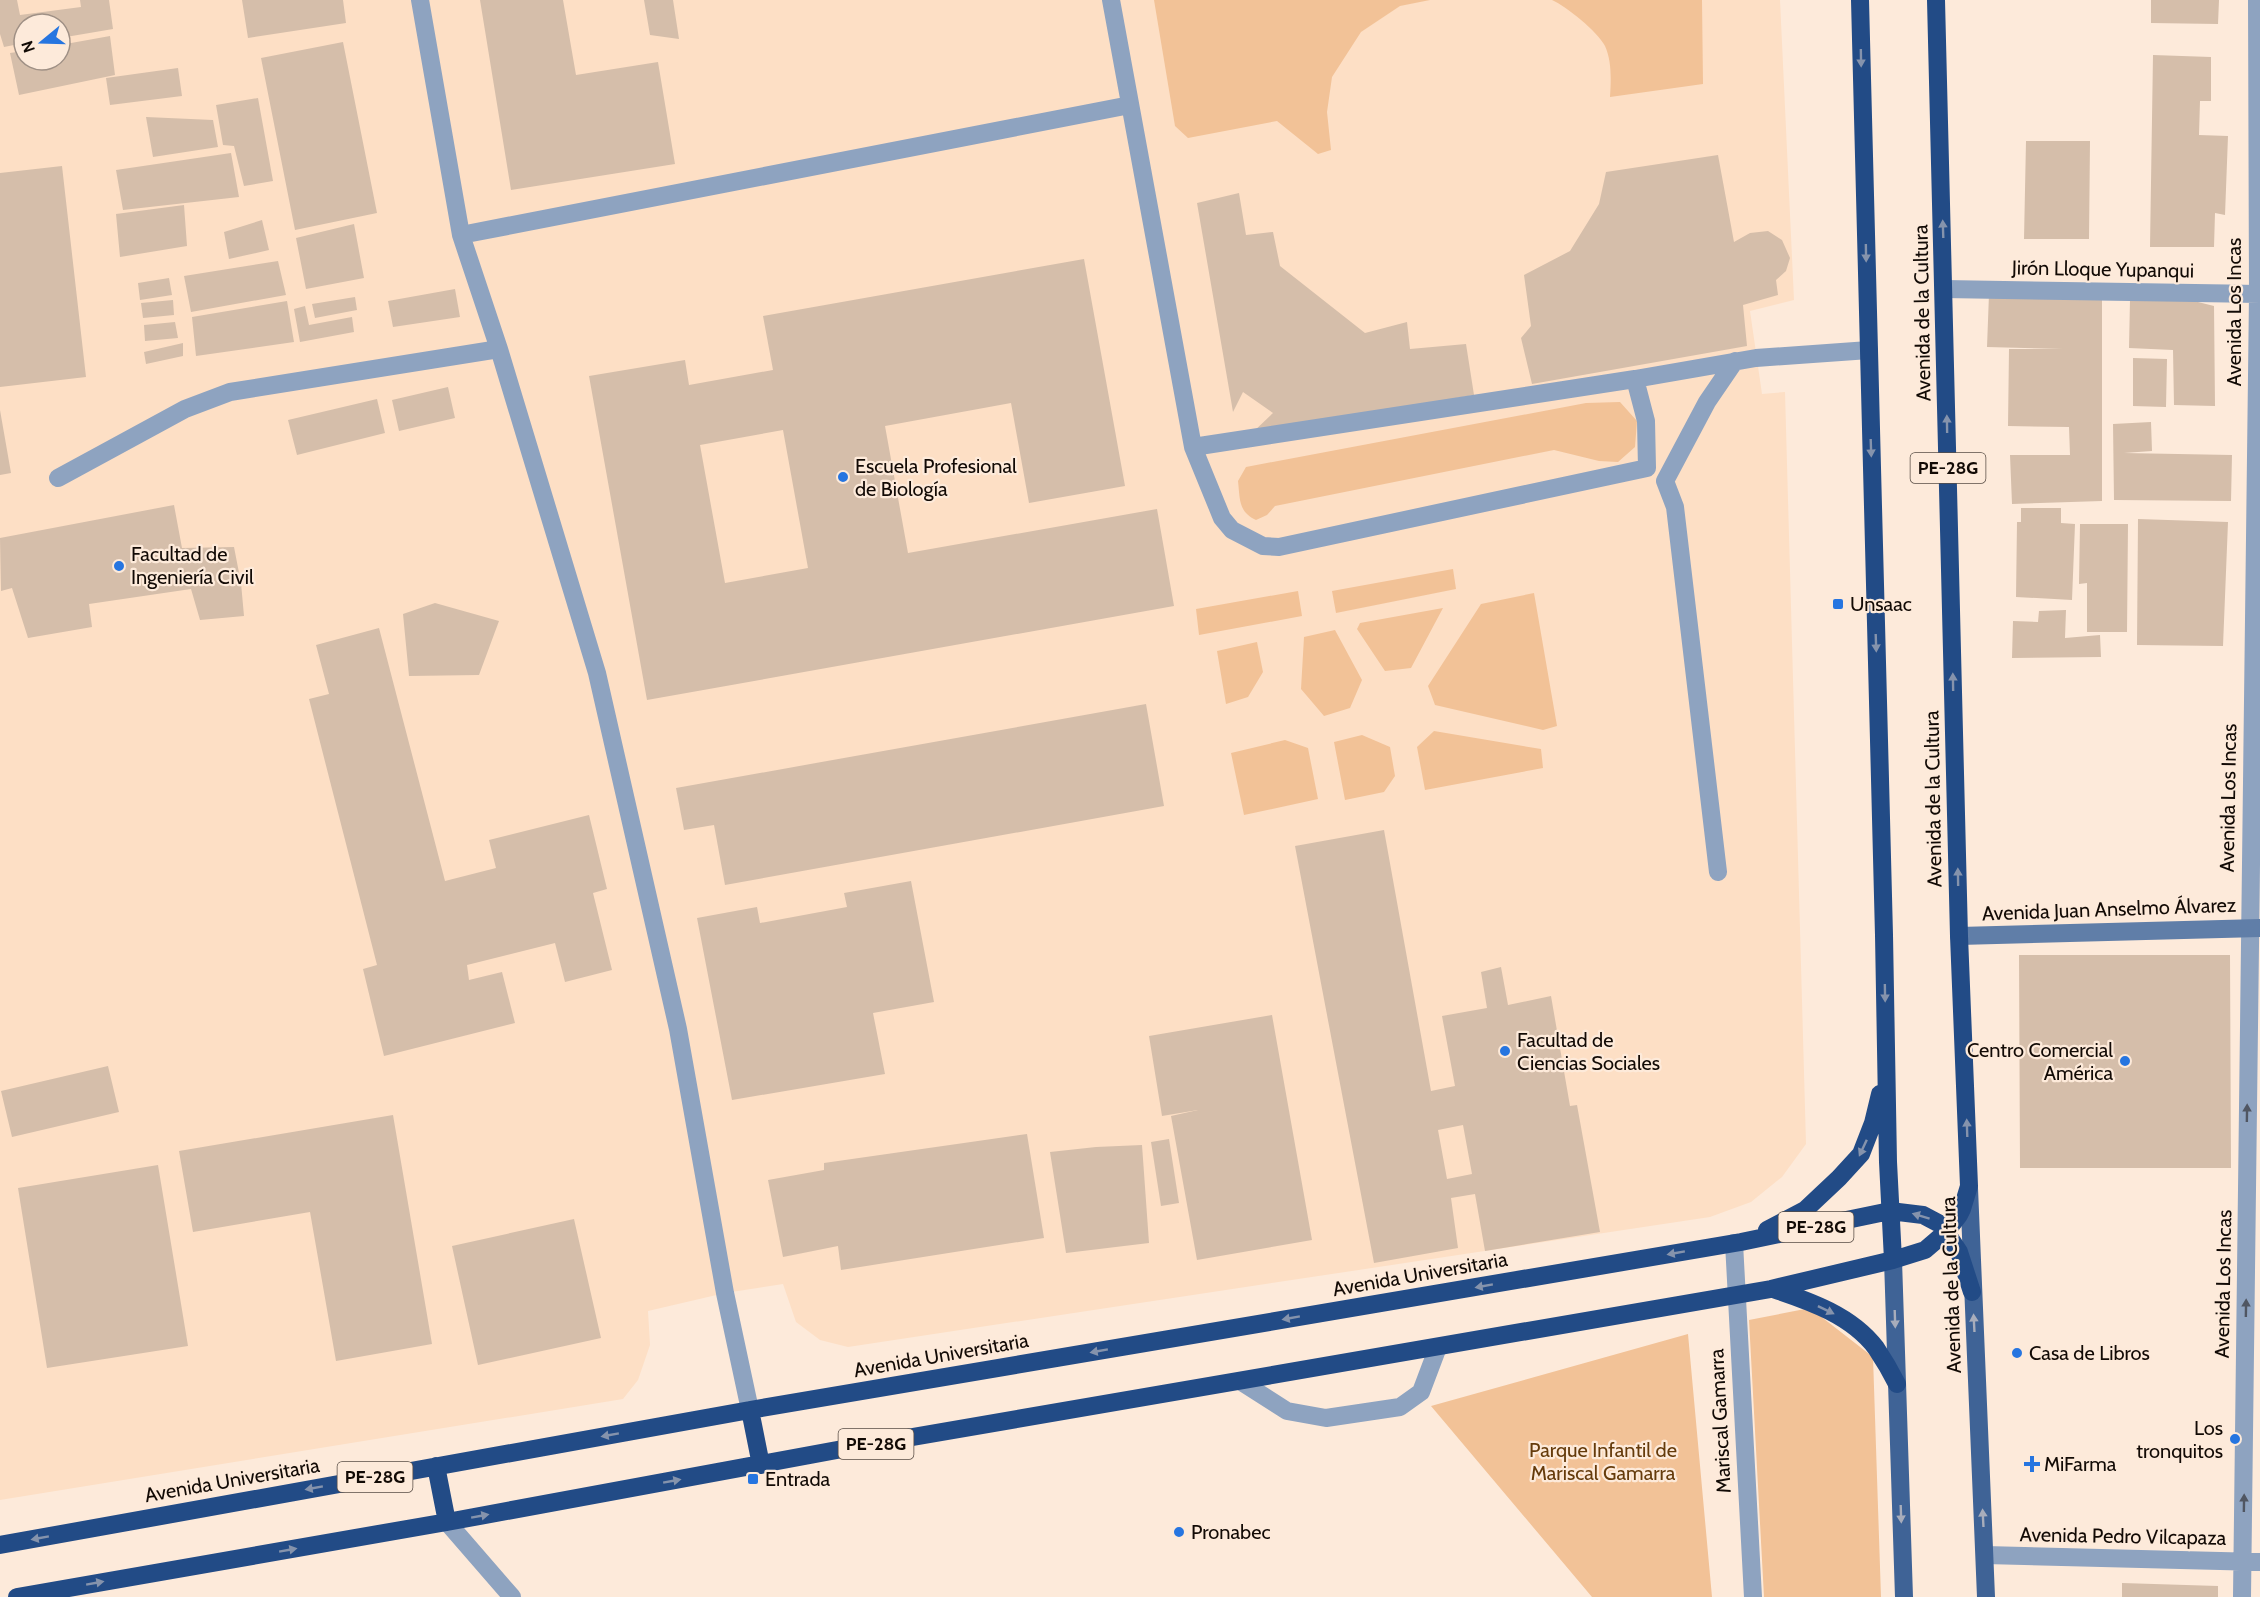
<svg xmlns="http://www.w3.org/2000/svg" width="2260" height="1597" font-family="Cabin,sans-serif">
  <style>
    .built { fill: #fddfc5; fill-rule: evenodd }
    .green { fill: #f2c297 }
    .building { fill: #d5beaa; fill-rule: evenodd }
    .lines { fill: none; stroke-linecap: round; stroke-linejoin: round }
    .lane { stroke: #8ea3c0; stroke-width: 18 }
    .street { stroke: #8ea3c0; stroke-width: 18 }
    .secondary { stroke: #607ea8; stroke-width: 18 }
    .primary { stroke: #3f6396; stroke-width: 18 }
    .highway { stroke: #224b86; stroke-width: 18 }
    .oneway { fill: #8593ac }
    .oneway2 { fill: #505662 }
    .oneway3 { fill: #a8adbb }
    .poi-dot { fill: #2675e0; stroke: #fdeada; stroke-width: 2 }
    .labels { text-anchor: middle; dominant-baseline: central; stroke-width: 4.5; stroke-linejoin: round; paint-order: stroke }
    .shield { fill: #fdeada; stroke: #584d45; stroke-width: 1.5 }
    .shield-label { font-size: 18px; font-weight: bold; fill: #120a05 }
    .street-label { font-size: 20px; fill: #120a05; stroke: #fdeada }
    .poi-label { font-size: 20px; fill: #120a05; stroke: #fdeada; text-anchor: start }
    .park-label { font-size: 20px; fill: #653b0b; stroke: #fdeada }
  </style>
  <rect width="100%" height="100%" fill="#fdeada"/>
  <!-- built -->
  <path class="built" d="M0,0H1780L1794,300L1750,311L1762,394L1785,392L1806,1144L1782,1177L1751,1202L1710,1217L848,1347L820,1340L796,1322L783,1284L725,1293L648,1311L650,1345L638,1380L623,1399L0,1500ZM24,24H60V60H24Z"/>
  <!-- green -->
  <path class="green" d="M1154,0H1430L1400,6L1361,32L1332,77L1327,112L1331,150L1318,154L1277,121L1188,138L1175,126Z
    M1552,0H1702L1703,84L1610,97C1611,81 1612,61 1605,46C1597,31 1567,7 1552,0Z
    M1620,402L1637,421L1635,447L1618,462L1599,461L1554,450L1275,506L1267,515L1256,520C1238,512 1240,498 1238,481L1246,467L1586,403Z
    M1453,569L1456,589L1336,613L1332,591Z
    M1298,591L1302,616L1199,635L1196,609Z
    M1534,593L1557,726L1543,730L1435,705L1428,686L1481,604Z
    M1443,608L1411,668L1385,671L1357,629L1360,623Z
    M1335,630L1362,680L1350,708L1324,716L1301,689L1304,637Z
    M1257,642L1263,672L1248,697L1226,704L1217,651Z
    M1434,731L1541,749L1543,768L1425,790L1417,747Z
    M1362,735L1390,747L1395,776L1384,792L1345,800L1334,742Z
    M1285,740L1308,748L1318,799L1244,815L1231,753Z
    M1810,1308L1873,1357L1881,1597H1764L1749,1320Z
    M1688,1334L1712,1597H1592L1431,1406Z"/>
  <!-- building -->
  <path class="building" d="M0,0H17L20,15L81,7L80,0H109L113,29L60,38V24H24V43L4,47L0,34Z
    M242,0H343L346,23L248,38Z
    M480,0H563L576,75L658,62L675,164L511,190Z
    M644,0H673L679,39L650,35Z
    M2151,0H2219L2218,24L2151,23Z
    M110,36L115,75L19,95L10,53L24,51V60H60V45Z
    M343,42L377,213L295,230L261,58Z
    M2153,55L2211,57V101H2200L2199,135L2228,136L2225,215L2215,213L2214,247H2150Z
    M178,68L182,96L110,105L106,78Z
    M258,98L273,181L244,186L234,146L223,145L216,105Z
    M146,117L213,120L218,147L153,157Z
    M2026,141H2090L2089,239H2024Z
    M231,153L239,197L123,210L116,170Z
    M1718,155L1734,242L1750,233L1768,231L1782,240L1790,258L1786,271L1776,280L1778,295L1743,305L1747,346L1532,384L1521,338L1531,326L1524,275L1570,251L1599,204L1606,172Z
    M62,166L86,377L0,387V173Z
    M1239,193L1246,235L1273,232L1280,266L1365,333L1407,322L1410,349L1466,344L1474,395L1251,434L1273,413L1243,392L1233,412L1197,203Z
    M184,205L187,246L120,257L116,214Z
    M262,220L269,250L229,259L224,232Z
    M354,224L364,278L306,289L296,238Z
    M1084,259L1125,486L1029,503L1011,403L885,426L908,553L1157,509L1174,606L647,700L589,376L685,360L689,385L773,370L763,316ZM783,430L808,568L725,583L700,445Z
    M278,261L286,295L191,312L184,276Z
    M169,278L172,295L140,300L138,283Z
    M455,289L460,317L393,327L388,301Z
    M1989,294L2102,300V501L2012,504L2010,455H2070L2069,427L2008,426L2009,349H2063L1987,347Z
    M355,297L357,310L315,318L312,304Z
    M173,300L174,315L143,318L141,303Z
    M2130,300H2190L2214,306L2215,406L2174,405L2173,350L2129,348Z
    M287,301L294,342L196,356L192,317Z
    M305,306L309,325L352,317L354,332L300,342L294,309Z
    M175,322L178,338L145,341L144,325Z
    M183,343V356L146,364L144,352Z
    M2133,358L2167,359L2166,407L2133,406Z
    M448,387L455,418L399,431L392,400Z
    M377,399L385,433L297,455L288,420Z
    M0,410L11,473L0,475Z
    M2151,422L2152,451L2124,453L2232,455L2231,501L2114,500L2113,424Z
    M174,505L182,548L234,547L241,583L244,616L200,620L191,589L89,604L92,627L28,638L12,588L1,591L0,538Z
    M2021,508H2061V523L2075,524L2072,600L2016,597L2017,522H2021Z
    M2138,519L2228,522L2223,646L2137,645Z
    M2080,524H2128L2127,632H2087V583L2079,584Z
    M435,603L499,621L479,675L409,676L403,614Z
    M2066,610L2065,638L2100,635L2101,657L2012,658L2013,621L2038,622L2039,611Z
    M379,628L445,881L496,868L489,840L589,815L607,889L593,893L612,970L565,982L555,943L467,965L469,980L502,972L515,1023L384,1056L363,969L377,965L309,699L329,694L316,645Z
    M1146,704L1164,806L725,885L714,825L684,830L676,788Z
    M1384,830L1431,1091L1455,1086L1442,1016L1487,1008L1481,972L1501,967L1508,1005L1551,996L1570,1106L1577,1105L1600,1232L1485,1251L1475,1194L1451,1198L1458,1248L1374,1263L1295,846ZM1463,1125L1472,1174L1447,1179L1438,1130Z
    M911,881L934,1002L873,1013L885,1074L732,1100L697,918L757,907L760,923L847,907L844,893Z
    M2019,955H2230L2231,1168H2020Z
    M1272,1015L1312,1240L1197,1260L1171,1116L1198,1110L1162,1116L1149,1036Z
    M108,1066L119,1112L12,1137L1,1091Z
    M393,1115L432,1344L336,1361L310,1212L193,1232L179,1151Z
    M1027,1134L1044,1238L841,1270L838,1246L783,1257L768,1180L824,1170V1163Z
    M1169,1139L1179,1203L1161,1206L1151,1142Z
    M1142,1145L1149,1243L1066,1253L1050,1152L1096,1147Z
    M158,1165L188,1346L47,1368L18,1188Z
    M574,1219L601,1338L478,1365L452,1246Z
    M2122,1583L2218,1586V1597H2122Z"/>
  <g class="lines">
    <!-- lane -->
    <path class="lane" d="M420,0L461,235L499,349L597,673L678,1029L725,1293L750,1410
      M1111,0L1193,447L1222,518L1232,530L1263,546L1279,547L1647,468L1646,421L1635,379L1756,358L1869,350
      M461,235L1130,105
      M1193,447L1635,379
      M58,478L185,409L230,392L499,349
      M1718,872L1675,507L1665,481L1707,402L1735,361
      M1240,1381L1287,1411L1326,1418L1400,1407L1421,1392L1438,1347
      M447,1522L512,1597"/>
    <!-- street -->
    <path class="street" d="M1944,289L2260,294
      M1734,1243L1753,1597
      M1985,1555L2260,1562
      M2242,1597L2258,294L2257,0"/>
    <!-- secondary -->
    <path class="secondary" d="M1959,936L2260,928"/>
    <!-- primary -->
    <path class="primary" d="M1969,1188L1986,1597
      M1893,1260L1904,1597"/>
    <!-- highway -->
    <path class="highway" d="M1860,0L1884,935L1888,1162L1893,1260
      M1767,1230L1805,1210L1839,1178L1861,1154L1873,1123L1880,1094
      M1773,1289C1810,1301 1852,1316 1876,1348C1884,1360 1891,1372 1897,1384
      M750,1410L761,1465
      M436,1466L447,1522
      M0,1545L750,1410L1741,1242L1890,1211L1923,1215L1940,1224L1946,1232L1959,1252L1972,1292
      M17,1597L447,1522L837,1450L1771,1289L1893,1260L1925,1250L1946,1232L1959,1215L1962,1209L1969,1186L1959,936L1936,0"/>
  </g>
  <!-- one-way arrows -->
  <defs><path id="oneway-solid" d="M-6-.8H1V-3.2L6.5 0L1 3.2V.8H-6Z" transform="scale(1.5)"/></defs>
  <g class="oneway">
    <use href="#oneway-solid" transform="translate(1861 58) rotate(89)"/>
    <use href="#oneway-solid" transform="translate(1943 229) rotate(-92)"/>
    <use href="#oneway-solid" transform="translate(1866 253) rotate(89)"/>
    <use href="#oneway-solid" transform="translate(1947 424) rotate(-91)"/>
    <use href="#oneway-solid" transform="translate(1871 448) rotate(88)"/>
    <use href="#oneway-solid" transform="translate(1876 643) rotate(88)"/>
    <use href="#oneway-solid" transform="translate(1953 682) rotate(-91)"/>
    <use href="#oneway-solid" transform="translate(1958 877) rotate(-91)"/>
    <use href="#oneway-solid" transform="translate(1885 993) rotate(89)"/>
    <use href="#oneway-solid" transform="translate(1967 1128) rotate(-92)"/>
    <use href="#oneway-solid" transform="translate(1863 1148) rotate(115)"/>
    <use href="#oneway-solid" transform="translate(1921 1216) rotate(-163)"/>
    <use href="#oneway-solid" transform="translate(1676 1253) rotate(170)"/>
    <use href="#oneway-solid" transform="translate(1484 1286) rotate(170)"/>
    <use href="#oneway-solid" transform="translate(1826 1310) rotate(26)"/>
    <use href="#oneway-solid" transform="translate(1291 1318) rotate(170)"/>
    <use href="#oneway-solid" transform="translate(1099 1351) rotate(170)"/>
    <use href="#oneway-solid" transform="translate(610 1435) rotate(170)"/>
    <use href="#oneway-solid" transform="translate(672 1481) rotate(-10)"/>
    <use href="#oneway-solid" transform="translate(314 1488) rotate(170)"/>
    <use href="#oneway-solid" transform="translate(480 1516) rotate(-10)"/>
    <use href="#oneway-solid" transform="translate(40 1538) rotate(170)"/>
    <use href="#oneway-solid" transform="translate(288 1550) rotate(-10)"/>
    <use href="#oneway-solid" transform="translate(95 1583) rotate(-10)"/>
  </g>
  <g class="oneway2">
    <use href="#oneway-solid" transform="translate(2247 1113) rotate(-89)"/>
    <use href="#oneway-solid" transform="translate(2246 1308) rotate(-89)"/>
    <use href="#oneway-solid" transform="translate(2244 1503) rotate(-89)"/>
  </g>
  <g class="oneway3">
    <use href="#oneway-solid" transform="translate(1895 1319) rotate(88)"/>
    <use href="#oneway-solid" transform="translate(1974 1323) rotate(-93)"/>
    <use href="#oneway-solid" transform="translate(1901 1514) rotate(88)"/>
    <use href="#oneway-solid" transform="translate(1983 1518) rotate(-93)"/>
  </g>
  <!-- markers -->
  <g class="poi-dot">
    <circle cx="843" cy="477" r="6"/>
    <circle cx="119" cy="566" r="6"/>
    <rect x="1832" y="598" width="12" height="12" rx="3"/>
    <circle cx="1505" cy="1051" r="6"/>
    <circle cx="2125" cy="1061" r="6"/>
    <circle cx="2017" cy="1353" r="6"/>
    <circle cx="2235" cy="1439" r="6"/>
    <path d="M2029 1455h6v6h6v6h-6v6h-6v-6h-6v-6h6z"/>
    <rect x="747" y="1473" width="12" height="12" rx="3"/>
    <circle cx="1179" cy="1532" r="6"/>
  </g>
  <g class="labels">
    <!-- shield labels -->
    <g class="shield">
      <rect x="1910.5" y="453" width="75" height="30" rx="4.5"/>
      <rect x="1778.5" y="1212" width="75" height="30" rx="4.5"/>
      <rect x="838.5" y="1429" width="75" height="30" rx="4.5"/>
      <rect x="337.5" y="1462" width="75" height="30" rx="4.5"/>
    </g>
    <g class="shield-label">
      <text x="1948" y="468">PE-28G</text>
      <text x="1816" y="1227">PE-28G</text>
      <text x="876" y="1444">PE-28G</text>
      <text x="375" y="1477">PE-28G</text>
    </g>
    <!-- street labels -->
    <g class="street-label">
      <text transform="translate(2103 269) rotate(1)">Jirón Lloque Yupanqui</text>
      <text transform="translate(2234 312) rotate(-90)">Avenida Los Incas</text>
      <text transform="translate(1922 313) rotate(-91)">Avenida de la Cultura</text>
      <text transform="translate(2228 798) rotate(-89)">Avenida Los Incas</text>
      <text transform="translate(1933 799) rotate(-91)">Avenida de la Cultura</text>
      <text transform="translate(2109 909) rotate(-2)">Avenida Juan Anselmo Álvarez</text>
      <text transform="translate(1420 1274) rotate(-10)">Avenida Universitaria</text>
      <text transform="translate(2223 1284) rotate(-89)">Avenida Los Incas</text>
      <text transform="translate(1951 1285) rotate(-92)">Avenida de la Cultura</text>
      <text transform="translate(941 1355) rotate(-10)">Avenida Universitaria</text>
      <text transform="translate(1720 1421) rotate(-93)">Mariscal Gamarra</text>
      <text transform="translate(232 1480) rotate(-10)">Avenida Universitaria</text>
      <text transform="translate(2123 1536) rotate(1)">Avenida Pedro Vilcapaza</text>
    </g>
    <!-- poi labels -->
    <g class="poi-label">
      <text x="855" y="466">Escuela Profesional<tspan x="855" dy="23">de Biología</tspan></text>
      <text x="131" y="554">Facultad de<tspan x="131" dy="23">Ingeniería Civil</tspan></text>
      <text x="1850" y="604">Unsaac</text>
      <text x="1517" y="1040">Facultad de<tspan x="1517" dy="23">Ciencias Sociales</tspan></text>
      <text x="2113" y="1050" text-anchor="end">Centro Comercial<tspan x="2113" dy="23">América</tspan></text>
      <text x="2029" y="1353">Casa de Libros</text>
      <text x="2223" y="1428" text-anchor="end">Los<tspan x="2223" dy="23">tronquitos</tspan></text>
      <text x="2044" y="1464">MiFarma</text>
      <text x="765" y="1479">Entrada</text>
      <text x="1191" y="1532">Pronabec</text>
    </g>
    <!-- park labels -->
    <g class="park-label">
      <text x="1603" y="1450">Parque Infantil de<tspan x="1603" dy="23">Mariscal Gamarra</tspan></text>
    </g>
  </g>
  <!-- north arrow -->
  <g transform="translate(42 42) rotate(251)"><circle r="28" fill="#fdeada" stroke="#9f9085" stroke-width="1.5"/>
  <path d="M0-4.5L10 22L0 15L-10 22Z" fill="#2675e0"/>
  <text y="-9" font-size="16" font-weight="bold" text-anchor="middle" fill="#120a05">N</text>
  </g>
</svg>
